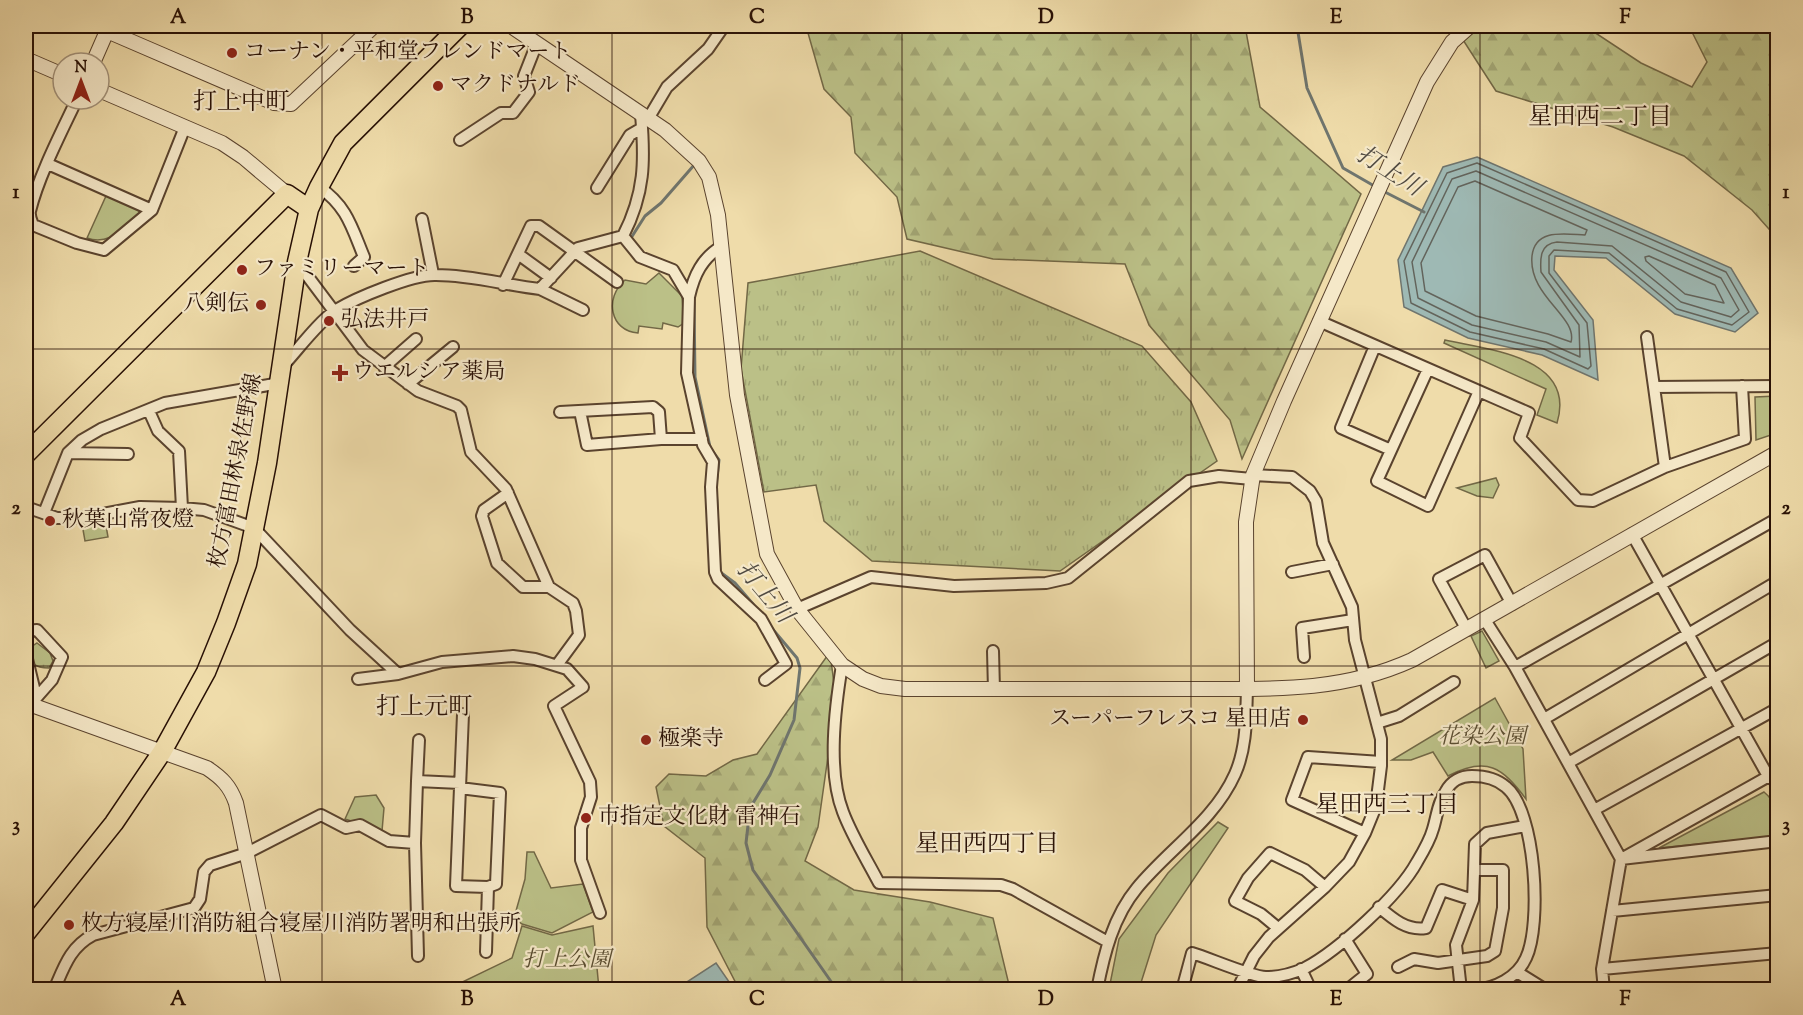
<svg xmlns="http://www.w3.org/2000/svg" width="1803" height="1015" font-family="'Sorts Mill Goudy','Noto Serif JP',serif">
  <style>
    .grass { fill: url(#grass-tufts); stroke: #726846; stroke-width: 1.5 }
    .forest { fill: url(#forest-firs); stroke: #726846; stroke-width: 1.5 }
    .park { fill: #bbc087; stroke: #726846; stroke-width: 1.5 }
    .water { fill: #9eb9b4; stroke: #6f756e; stroke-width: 1.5 }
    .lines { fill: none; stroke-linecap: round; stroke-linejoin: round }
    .shore { stroke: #63645c; stroke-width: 1.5 }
    .stream { stroke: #6f756e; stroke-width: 3 }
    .minor-casing { stroke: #5a432e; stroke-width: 14 }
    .tertiary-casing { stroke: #5a432e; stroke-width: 16 }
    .primary-casing { stroke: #281005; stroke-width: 21 }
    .minor { stroke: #f5e8c8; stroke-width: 10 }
    .tertiary { stroke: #f5e8c8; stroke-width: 14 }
    .primary { stroke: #efdcaa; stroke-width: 18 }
    .grid { fill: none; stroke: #281005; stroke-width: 1.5; stroke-opacity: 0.55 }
    .poi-dot { fill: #8f2418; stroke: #f5e8c8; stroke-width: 2 }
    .labels { text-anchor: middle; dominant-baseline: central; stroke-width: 4.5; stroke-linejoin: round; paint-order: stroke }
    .poi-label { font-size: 22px; fill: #281005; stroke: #f5e8c8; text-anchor: start }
    .street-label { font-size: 22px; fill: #281005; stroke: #f5e8c8 }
    .park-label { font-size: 22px; font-style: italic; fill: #5b4e32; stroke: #f5e8c8 }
    .neighbourhood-label { font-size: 24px; fill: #281005; stroke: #f5e8c8 }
    .water-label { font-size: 24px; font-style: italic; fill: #514b42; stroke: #f5e8c8 }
    .neatline { fill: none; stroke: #281005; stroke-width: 2 }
    .grid-label { font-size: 20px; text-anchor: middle; font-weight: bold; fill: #281005 }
  </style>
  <defs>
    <pattern id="grass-tufts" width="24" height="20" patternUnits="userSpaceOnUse" patternTransform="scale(1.5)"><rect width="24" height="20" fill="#bbc087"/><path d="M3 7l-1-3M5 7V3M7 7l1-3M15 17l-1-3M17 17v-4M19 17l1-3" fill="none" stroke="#a1a473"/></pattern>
    <pattern id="forest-firs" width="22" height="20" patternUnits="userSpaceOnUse" patternTransform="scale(1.5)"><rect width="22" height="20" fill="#bbc087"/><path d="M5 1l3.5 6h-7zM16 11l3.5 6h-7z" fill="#a1a473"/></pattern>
  </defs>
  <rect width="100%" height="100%" fill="#efdcaa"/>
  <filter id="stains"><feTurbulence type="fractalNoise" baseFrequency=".00333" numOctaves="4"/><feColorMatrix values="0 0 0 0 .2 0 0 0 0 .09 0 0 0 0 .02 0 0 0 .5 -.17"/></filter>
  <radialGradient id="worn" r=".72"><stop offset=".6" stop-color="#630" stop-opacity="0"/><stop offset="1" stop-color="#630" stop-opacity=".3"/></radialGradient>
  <!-- grass -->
  <path class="grass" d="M920,251L1142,346L1191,402L1217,461L1060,571L872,561L824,521L816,485L764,492L741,369L748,283Z
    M37,643L50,653L53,661L49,668C34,668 31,664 28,649Z"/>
  <!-- forest -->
  <path class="forest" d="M806,26H1245L1260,107L1361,194L1242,459L1230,420L1149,325L1125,264L993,259L907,239L897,197L855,153L851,117L824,89Z
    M1454,26H1585L1641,63L1692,87L1707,62L1689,26H1777V238L1752,210L1684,156L1613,127L1496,91Z
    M830,652L836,700L818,827L805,861L854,890L930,902L993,918L1010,989H739L707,927L705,858L664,826L656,787L669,774L706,776L733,760L757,754Z"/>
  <!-- park -->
  <path class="park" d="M106,196L139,209L140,217C123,229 108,246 87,238Z
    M659,273L682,296L684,323L678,327L663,323L662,329L639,326L638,333C610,331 604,298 625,280L646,284Z
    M1445,340C1489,350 1577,357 1557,423L1537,415L1546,389L1444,343Z
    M1777,396V433L1756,440L1755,397Z
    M1496,478L1499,485L1493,498L1477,496L1457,488Z
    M105,520L108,537L85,541L82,524Z
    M1482,631L1499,661L1486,668L1471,636Z
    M1495,698L1523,749L1526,799C1502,767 1487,756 1448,776L1433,752L1411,760H1392Z
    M1764,792C1778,803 1778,818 1777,836L1659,848Z
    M376,795L384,808L382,831L345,819L355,797Z
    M1218,822L1228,828L1156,935L1139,989H1109L1119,939L1168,873Z
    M527,852H534L551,888L583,884L593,912L552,933L522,924L514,918L525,879Z
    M522,926L552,935L593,926L599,989H448L512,958Z"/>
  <!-- water -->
  <path class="water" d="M1477,157L1731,268L1758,313L1735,332L1675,314L1606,258L1555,256L1554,270L1593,320L1598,380L1542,355L1468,338L1404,307L1398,260L1443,167Z
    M716,963L734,989H676Z"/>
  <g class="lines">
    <!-- shore -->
    <path class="shore" d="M1477,163L1726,272L1749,312L1732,325L1677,309L1609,253L1554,250L1549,256V273L1587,323L1591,366L1588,369L1544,349L1470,332L1411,303L1404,261L1447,173Z
      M1476,171L1721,278L1739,310L1731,317L1681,302L1612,246L1557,242C1540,244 1540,258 1541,272L1579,325L1580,357L1546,342L1472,325L1418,298L1412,262L1452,179Z
      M1475,181L1587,230L1585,235C1565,234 1535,228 1532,256C1528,296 1578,317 1571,342L1548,334L1476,316L1425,291L1421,263L1458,187Z
      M1649,256L1715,285L1724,303L1685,294L1646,261L1645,257Z"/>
    <!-- stream -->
    <path class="stream" d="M1297,26L1307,88L1343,168L1376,187
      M1381,190L1424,212
      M632,242L631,238L645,216L661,203L695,164
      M680,274L689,285
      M694,303L695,377L710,447
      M713,452L719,460L716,485L720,572L735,583L753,604
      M770,626L797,658L800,668L794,720L770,775L750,808L746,843L753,870L837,990"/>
    <!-- minor casing -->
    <g class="minor-casing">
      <path id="minor" d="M648,119L667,87L708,49L724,26
        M460,140L501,113H513L529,92L524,76L537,43
        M48,164L152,210L104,250L77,243L33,225C31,220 29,216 30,211C39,175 61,133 77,99
        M319,187C347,206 352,228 364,257L354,266
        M597,188L630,135L642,128
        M152,210L185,127
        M422,219L433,274
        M623,236L640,257L673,270L689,297L687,373L703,445L713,462L711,487L715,572L718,579L761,619L786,664L765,680
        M518,254L551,278
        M297,262L363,350L418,391L457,406L461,410L471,452L506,489L549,587L573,603L576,611L579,635L557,665
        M503,285L531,226H539L617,282
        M540,289L583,310
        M689,297C694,275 702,258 722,246
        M1319,321L1529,413L1520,438L1578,500L1593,501L1665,467L1654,387L1778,386
        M1647,337L1654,387
        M1375,346L1341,428L1391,450
        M282,367C297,351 318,322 336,310C356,298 413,274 436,275C472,275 505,285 540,289L578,248L623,236C645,193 645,161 641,114
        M384,367L416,339
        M1428,369L1377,481L1428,506L1479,391
        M408,384L453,347
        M149,411L158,431L179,451L182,508
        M580,411L587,445L661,439H702
        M560,412L653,407L659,412L661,439
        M68,453L128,454
        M1665,467L1745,439L1742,386
        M508,493L484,510L482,516L497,563L523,587H549
        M26,507L57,518H81L140,507L182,508L204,510L254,528L350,630L398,674L442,662L513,656L535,659L567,669L583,687L554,706L590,782L591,797L581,828V860L600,913
        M44,513L68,453L82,440L101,429L165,403L280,383
        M1632,534L1768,776L1778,783
        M1292,572L1333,564
        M797,609L871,577L954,586L1046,583L1068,578L1189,481L1219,476L1252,479
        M1485,620L1515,667L1621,859L1778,771
        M1467,630L1439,579L1485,555L1512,604
        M26,631L37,630L62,657L52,680L30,705
        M993,651L994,690
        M26,655L34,688L32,699
        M1304,657L1302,628L1353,620
        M842,665C835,708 827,771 843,812C852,836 867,860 879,883L1001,885L1013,889L1108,942
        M1515,667L1778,518
        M358,679L398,674
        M463,714L456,886L488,887
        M1544,719L1778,581
        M1377,723L1399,716L1454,682
        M1568,763L1778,642
        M417,781L419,740
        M460,788L500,793L496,884L488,887L486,952
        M1594,810L1778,708
        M1365,833L1292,800L1308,757L1381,762
        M415,843L418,956
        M1379,907C1393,919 1407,931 1426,928L1442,890L1473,900
        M1612,911L1778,895
        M1278,928L1261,914L1235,901L1248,878L1270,853L1305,870L1325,887
        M1345,939L1367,974L1347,990
        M1398,967L1414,959L1438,963L1487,956L1495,951L1503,908V870H1474
        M1301,969L1311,990
        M1602,969L1778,953
        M1517,972L1546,990
        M54,990C64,967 70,947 93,935L194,908L200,899L204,872L210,865L247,853L321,815L346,828L360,825L389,841L415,843L417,781L460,783
        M1097,990C1104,954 1113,917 1137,888C1169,849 1214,821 1235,774C1247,747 1246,717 1247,689
        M1182,990L1192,953C1209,958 1252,977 1266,977C1279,977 1294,973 1305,968C1339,950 1399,895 1417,862C1423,852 1430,840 1433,829C1437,816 1438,802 1446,791C1451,781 1461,776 1472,776C1484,776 1497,779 1506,787C1536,811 1542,925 1526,958C1517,978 1495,988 1475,990
        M1237,990L1254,956L1269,937L1325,887L1349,862L1365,833L1376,806L1381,766V739L1355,640L1352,607L1323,543L1316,501L1310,491L1292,477L1253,475
        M1461,990L1456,945L1473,900L1475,844L1487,833L1525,826
        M1604,990L1602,969L1621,859L1778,841"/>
    </g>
    <!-- tertiary casing -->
    <g class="tertiary-casing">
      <path id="tertiary" d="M511,26L665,130L699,161L709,177L718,215L737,395L767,554L797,609L842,665L863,679L881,686L905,689C993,689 1082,689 1170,689C1254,688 1333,696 1412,660L1778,452
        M26,59L63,75
        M93,63L107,31L274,103L291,104L374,26
        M99,90L222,143L243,157L287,194
        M1247,689L1246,522L1253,475L1284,401L1427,82L1452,42L1470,26
        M26,703L207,768C222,778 230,786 236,803L275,990"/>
    </g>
    <!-- primary casing -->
    <g class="primary-casing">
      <path id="primary" d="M26,454L287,194L309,209
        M26,933L114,823L162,752L206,672L226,623L247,564L267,463L297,262L309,209L319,187L343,143L460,26"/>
    </g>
    <!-- minor -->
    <use href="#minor" class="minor"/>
    <!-- tertiary -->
    <use href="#tertiary" class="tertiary"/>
    <!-- primary -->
    <use href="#primary" class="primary"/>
  </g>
  <!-- grid -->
  <path class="grid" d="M322,26V990M612,26V990M902,26V990M1191,26V990M1480,26V990M26,349H1778M26,666H1778"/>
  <!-- markers -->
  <g class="poi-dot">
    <circle cx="232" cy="53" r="6"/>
    <circle cx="438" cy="86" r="6"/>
    <circle cx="242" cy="270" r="6"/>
    <circle cx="261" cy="305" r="6"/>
    <circle cx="329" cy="321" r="6"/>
    <path d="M337 364h6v6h6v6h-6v6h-6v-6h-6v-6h6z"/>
    <circle cx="50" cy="521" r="6"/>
    <circle cx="1303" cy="720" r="6"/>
    <circle cx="646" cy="740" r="6"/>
    <circle cx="586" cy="818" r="6"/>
    <circle cx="69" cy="925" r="6"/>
  </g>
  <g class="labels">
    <!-- poi labels -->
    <g class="poi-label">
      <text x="244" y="53">コーナン・平和堂フレンドマート</text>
      <text x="450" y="86">マクドナルド</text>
      <text x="254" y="270">ファミリーマート</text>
      <text x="249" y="305" text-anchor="end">八剣伝</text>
      <text x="341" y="321">弘法井戸</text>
      <text x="352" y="373">ウエルシア薬局</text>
      <text x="62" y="521">秋葉山常夜燈</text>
      <text x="1291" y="720" text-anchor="end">スーパーフレスコ 星田店</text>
      <text x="658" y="740">極楽寺</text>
      <text x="598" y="818">市指定文化財 雷神石</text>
      <text x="81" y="925">枚方寝屋川消防組合寝屋川消防署明和出張所</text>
    </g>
    <!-- street labels -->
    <g class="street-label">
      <text transform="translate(237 471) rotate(-79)">枚方富田林泉佐野線</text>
    </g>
    <!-- park labels -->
    <g class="park-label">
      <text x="1482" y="738">花染公園</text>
      <text x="567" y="961">打上公園</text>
    </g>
    <!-- neighbourhood labels -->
    <g class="neighbourhood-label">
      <text x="241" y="103">打上中町</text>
      <text x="1600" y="118">星田西二丁目</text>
      <text x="424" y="708">打上元町</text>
      <text x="1387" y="806">星田西三丁目</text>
      <text x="987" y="845">星田西四丁目</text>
    </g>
    <!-- water labels -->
    <g class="water-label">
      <text transform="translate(1389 172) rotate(32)">打上川</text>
      <text transform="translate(764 593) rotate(50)">打上川</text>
    </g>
  </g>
  <!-- margin -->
  <rect width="1803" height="1015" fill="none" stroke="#efdcaa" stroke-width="66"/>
  <!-- north arrow -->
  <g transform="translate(81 81)"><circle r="28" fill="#f5e8c8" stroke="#a3927a" stroke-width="1.5"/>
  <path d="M0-4.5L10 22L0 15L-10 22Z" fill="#8f2418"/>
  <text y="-9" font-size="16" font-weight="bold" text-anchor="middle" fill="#281005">N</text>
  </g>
  <rect x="33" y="33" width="1737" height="949" class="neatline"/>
  <g class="grid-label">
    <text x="178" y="23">A</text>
    <text x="467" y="23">B</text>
    <text x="757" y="23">C</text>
    <text x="1046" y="23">D</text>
    <text x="1336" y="23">E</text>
    <text x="1625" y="23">F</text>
    <text x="16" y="198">1</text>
    <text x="1786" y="198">1</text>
    <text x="16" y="514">2</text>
    <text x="1786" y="514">2</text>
    <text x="16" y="831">3</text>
    <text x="1786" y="831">3</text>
    <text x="178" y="1005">A</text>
    <text x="467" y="1005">B</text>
    <text x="757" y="1005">C</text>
    <text x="1046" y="1005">D</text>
    <text x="1336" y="1005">E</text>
    <text x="1625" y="1005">F</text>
  </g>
  <rect width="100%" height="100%" filter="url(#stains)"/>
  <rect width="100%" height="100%" fill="url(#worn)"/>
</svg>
